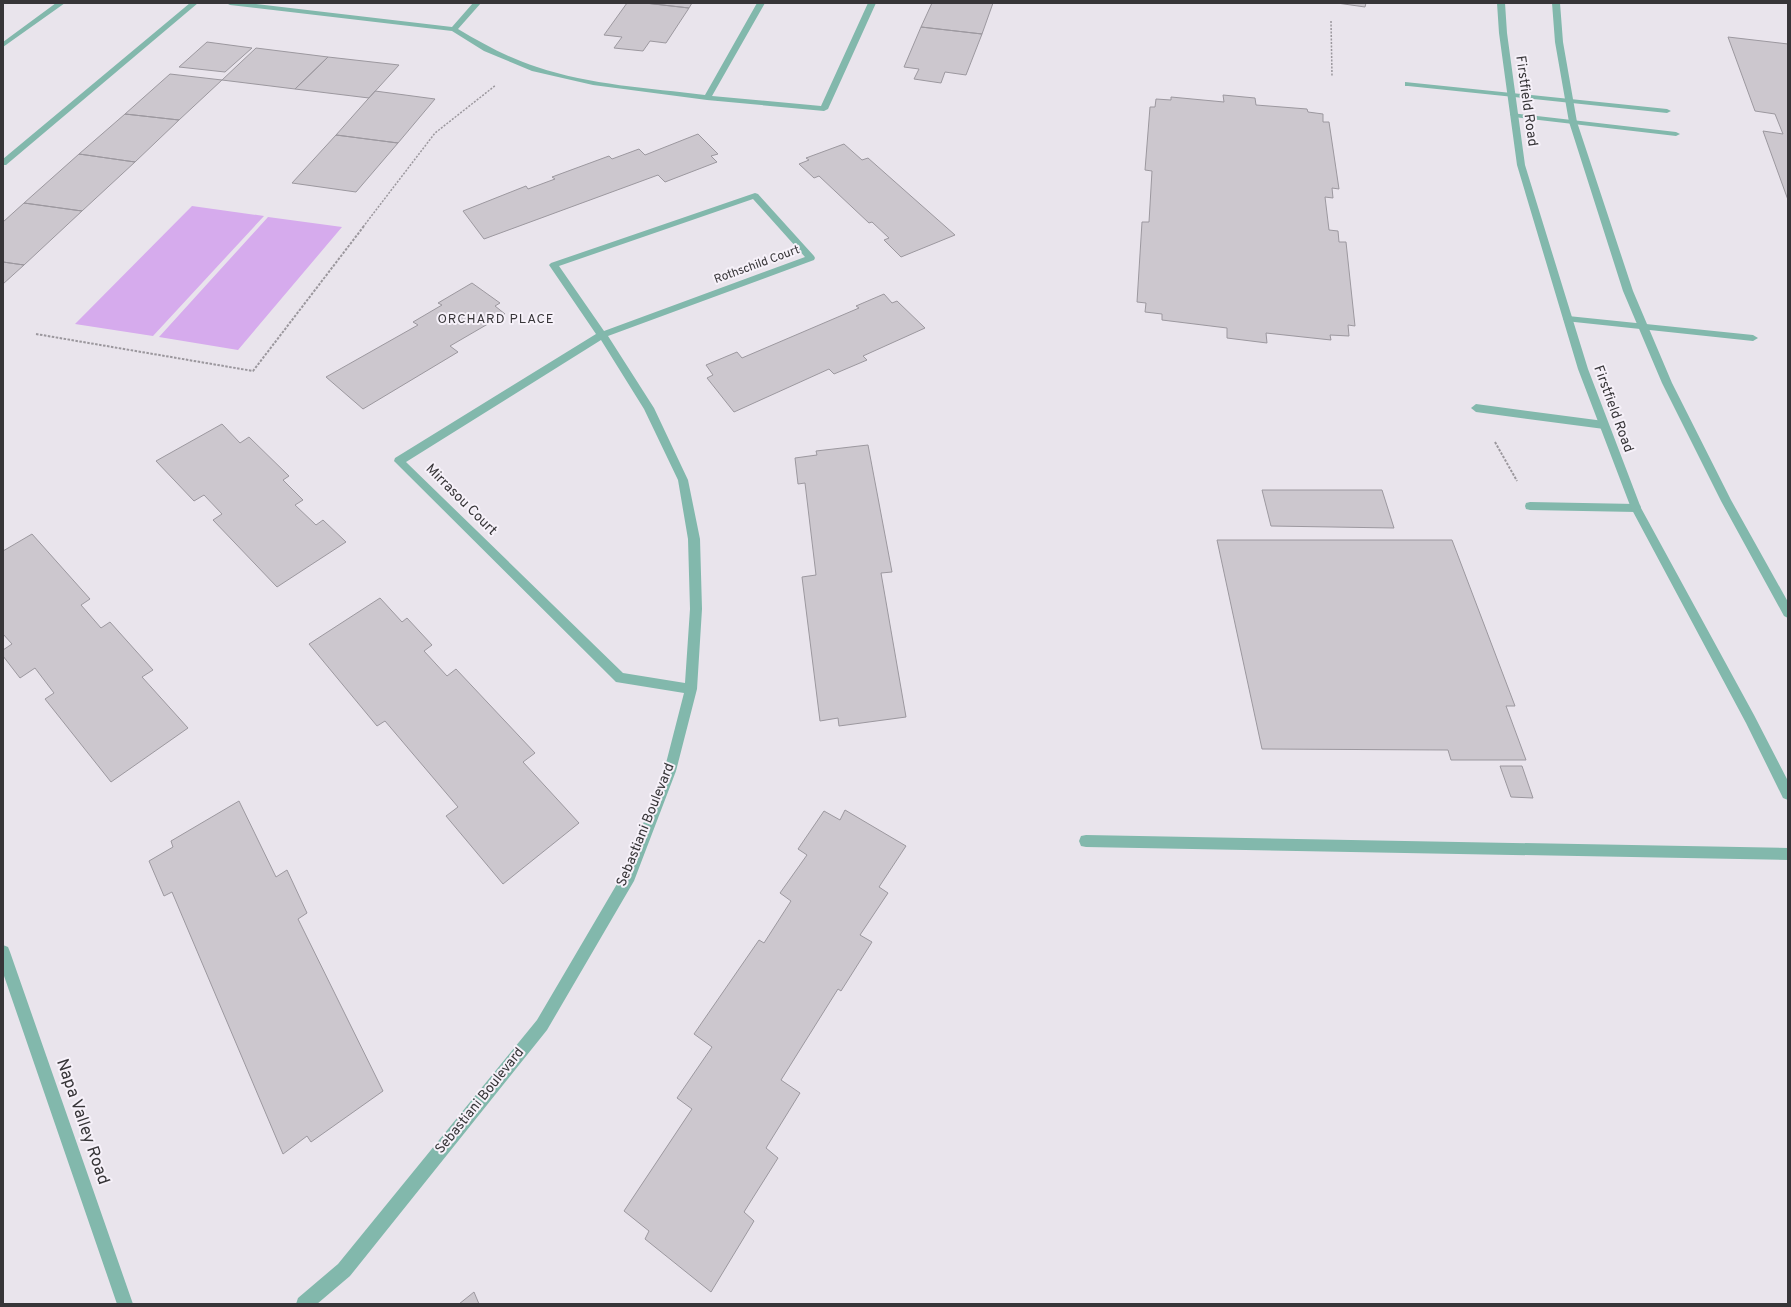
<svg xmlns="http://www.w3.org/2000/svg" width="1791" height="1307" font-family="Overpass,sans-serif">
  <style>
    .green { fill: #d6abed }
    .building { fill: #ccc7ce; stroke: #9c989f }
    .lines { fill: none; stroke-linecap: round; stroke-linejoin: round }
    .path-far1 { stroke: #9b979d; stroke-width: 1.5; stroke-dasharray: 2 1.5; stroke-linecap: butt }
    .path { stroke: #9b979d; stroke-width: 2; stroke-dasharray: 2.5 1.5; stroke-linecap: butt }
    .service { fill: #82b8ac; fill-rule: evenodd }
    .minor { fill: #82b8ac; fill-rule: evenodd }
    .tertiary { fill: #82b8ac; fill-rule: evenodd }
    .labels { text-anchor: middle; dominant-baseline: central; stroke-width: 4; stroke-linejoin: round; paint-order: stroke }
    .far-street-label { font-size: 12px; fill: #373538; stroke: #f6f1f9 }
    .far-neighbourhood-label { font-size: 13px; letter-spacing: 1px; fill: #373538; stroke: #f6f1f9 }
    .street-label { font-size: 14px; fill: #373538; stroke: #f6f1f9 }
    .near-street-label { font-size: 17px; fill: #373538; stroke: #f6f1f9 }
  </style>
  <rect width="100%" height="100%" fill="#e9e4ec"/>
  <!-- green -->
  <path class="green" d="M192,206L264,216L153,336L75,324Z
    M268,217L342,227L238,350L159,337Z"/>
  <!-- building -->
  <path class="building" d="M627,3H645L689,8L666,43L650,41L643,51L614,48L622,37L604,35Z
    M645,3H692L689,8Z
    M932,3H993L982,34L921,27Z
    M1337,3H1366L1365,7Z
    M921,27L982,34L966,75L945,72L941,83L914,79L919,69L904,67Z
    M1728,37L1788,44V200L1763,131L1783,134L1775,114L1755,111Z
    M207,42L252,48L225,72L179,67Z
    M256,48L328,57L295,89L222,80Z
    M328,57L399,65L369,98L295,89Z
    M170,74L222,80L179,120L125,114Z
    M375,91L435,99L398,143L336,135Z
    M1223,95L1255,98L1256,105L1307,109L1308,112L1323,114V122H1329L1339,189L1332,188L1333,198L1325,197L1329,230L1338,231L1339,242H1346L1355,326L1348,325L1349,336L1330,335L1331,340L1266,333L1267,343L1227,338V328L1162,320V314L1145,312L1146,303L1137,302L1142,222H1149L1152,171L1145,170L1150,107H1155L1156,99L1171,100V97L1224,102Z
    M125,114L179,120L135,162L79,154Z
    M698,134L718,154L711,156L717,162L665,182L658,175L484,239L463,211L526,186L528,189L555,179L552,177L609,156L612,159L639,149L645,155Z
    M336,135L398,143L356,192L292,183Z
    M844,144L862,160L868,158L955,235L901,257L884,240L889,238L872,222L869,223L819,176L814,178L799,164L809,160L806,158Z
    M79,154L135,162L82,211L24,203Z
    M24,203L82,211L24,265L3,262V222Z
    M3,262L24,265L3,284Z
    M472,283L500,303L495,306L505,314L450,346L458,352L363,409L326,377L418,325L413,322L442,305L438,303Z
    M884,294L892,303L897,301L925,328L863,356L867,360L834,374L829,369L734,412L707,378L713,375L706,365L737,352L742,358L859,308L856,306Z
    M222,424L240,443L249,437L289,476L283,480L303,500L295,505L316,525L323,520L346,542L277,587L213,520L222,514L204,495L194,501L156,461Z
    M868,445L892,572L881,573L906,717L839,726L838,718L820,721L802,577L816,575L805,483L798,484L795,458L817,455L816,451Z
    M1262,490H1382L1394,528L1271,526Z
    M32,534L90,599L81,605L101,628L110,622L153,670L142,677L188,728L111,782L45,699L54,693L35,668L20,678L3,656V650L12,644L3,634V551Z
    M1217,540H1452L1515,706H1506L1526,760H1451L1448,750L1262,749Z
    M380,598L402,622L407,618L432,645L424,651L447,676L456,669L535,753L523,762L579,823L503,884L446,816L458,807L385,721L377,726L309,644Z
    M1500,766H1522L1533,798L1511,797Z
    M239,801L276,877L287,870L307,913L298,919L383,1091L311,1142L307,1136L283,1154L172,892L164,896L149,861L173,847L171,841Z
    M845,810L906,846L879,887L888,893L860,935L872,942L841,991L838,989L781,1080L800,1093L766,1148L778,1158L744,1212L754,1221L711,1292L645,1239L649,1231L624,1211L692,1109L677,1098L712,1047L694,1034L759,940L764,943L791,901L780,893L807,855L798,849L824,811L840,820Z
    M474,1292L479,1304H459Z"/>
  <g class="lines">
    <!-- path-far1 -->
    <path class="path-far1" d="M1331,21L1332,76
      M363,227L435,133L496,85"/>
    <!-- path -->
    <path class="path" d="M36,334L253,371L364,226
      M1495,442L1517,481"/>
    <!-- service -->
    <path class="service" d="M56,3H65L3,47V42Z
      M190,3H198L6,165H3V159Z
      M226,3H248L452,27L473,3H481L458,29C483,44 509,58 537,67C590,85 649,88 705,95L757,3H765L712,96L821,106L868,3H876L828,109L824,111L707,100L593,85L532,71L484,51L452,31L230,5Z
      M1405,82L1667,109L1671,111L1667,113L1408,86H1405Z
      M1511,113L1676,132L1680,134L1676,136L1514,117L1510,115Z
      M1568,316L1753,335L1758,338L1753,341L1565,321L1563,319Z
      M1476,404L1604,421L1609,425L1604,429L1476,412L1471,408Z
      M1530,502L1636,504L1640,505L1641,508L1640,511L1636,512L1530,510L1526,509L1525,506L1526,503Z
      M1086,835L1788,848V860L1086,847L1081,846L1079,841L1081,836Z"/>
    <!-- minor -->
    <path class="minor" d="M755,193L758,194L814,256L815,258L814,260L608,336L654,408L688,480L700,539L702,609L697,689L676,771L634,881L547,1030L350,1276L317,1304H296L298,1298L338,1264L537,1020L624,872L664,771L684,693L616,682L394,461L395,458L596,334L549,265L551,263ZM753,199L805,257L604,331L559,266ZM601,340L644,409L678,480L688,539L690,609L685,683L623,673L406,462Z
      M3,945L8,947L10,952L133,1304H117L3,973Z"/>
    <!-- tertiary -->
    <path class="tertiary" d="M1497,3H1505L1507,33L1525,165L1588,369L1641,508L1754,715L1788,781V800L1783,798L1746,723L1631,508L1578,369L1517,165L1499,33Z
      M1552,3H1560L1563,42L1577,122L1633,291L1672,383L1731,500L1788,602V618L1784,616L1721,501L1662,383L1623,291L1569,122L1555,42Z"/>
  </g>
  <g class="labels">
    <!-- far-street labels -->
    <g class="far-street-label">
      <text transform="translate(757 265) rotate(-20)">Rothschild Court</text>
    </g>
    <!-- far-neighbourhood labels -->
    <g class="far-neighbourhood-label">
      <text x="496" y="320">ORCHARD PLACE</text>
    </g>
    <!-- street labels -->
    <g class="street-label">
      <text transform="translate(1526 101) rotate(82)">Firstfield Road</text>
      <text transform="translate(1613 409) rotate(70)">Firstfield Road</text>
      <text transform="translate(461 500) rotate(45)">Mirrasou Court</text>
      <text transform="translate(646 825) rotate(-68)">Sebastiani Boulevard</text>
      <text transform="translate(480 1101) rotate(-51)">Sebastiani Boulevard</text>
    </g>
    <!-- near-street labels -->
    <g class="near-street-label">
      <text transform="translate(82 1122) rotate(71)">Napa Valley Road</text>
    </g>
  </g>
  <!-- border -->
  <rect width="1791" height="1307" fill="none" stroke="#373538" stroke-width="8"/>
</svg>
